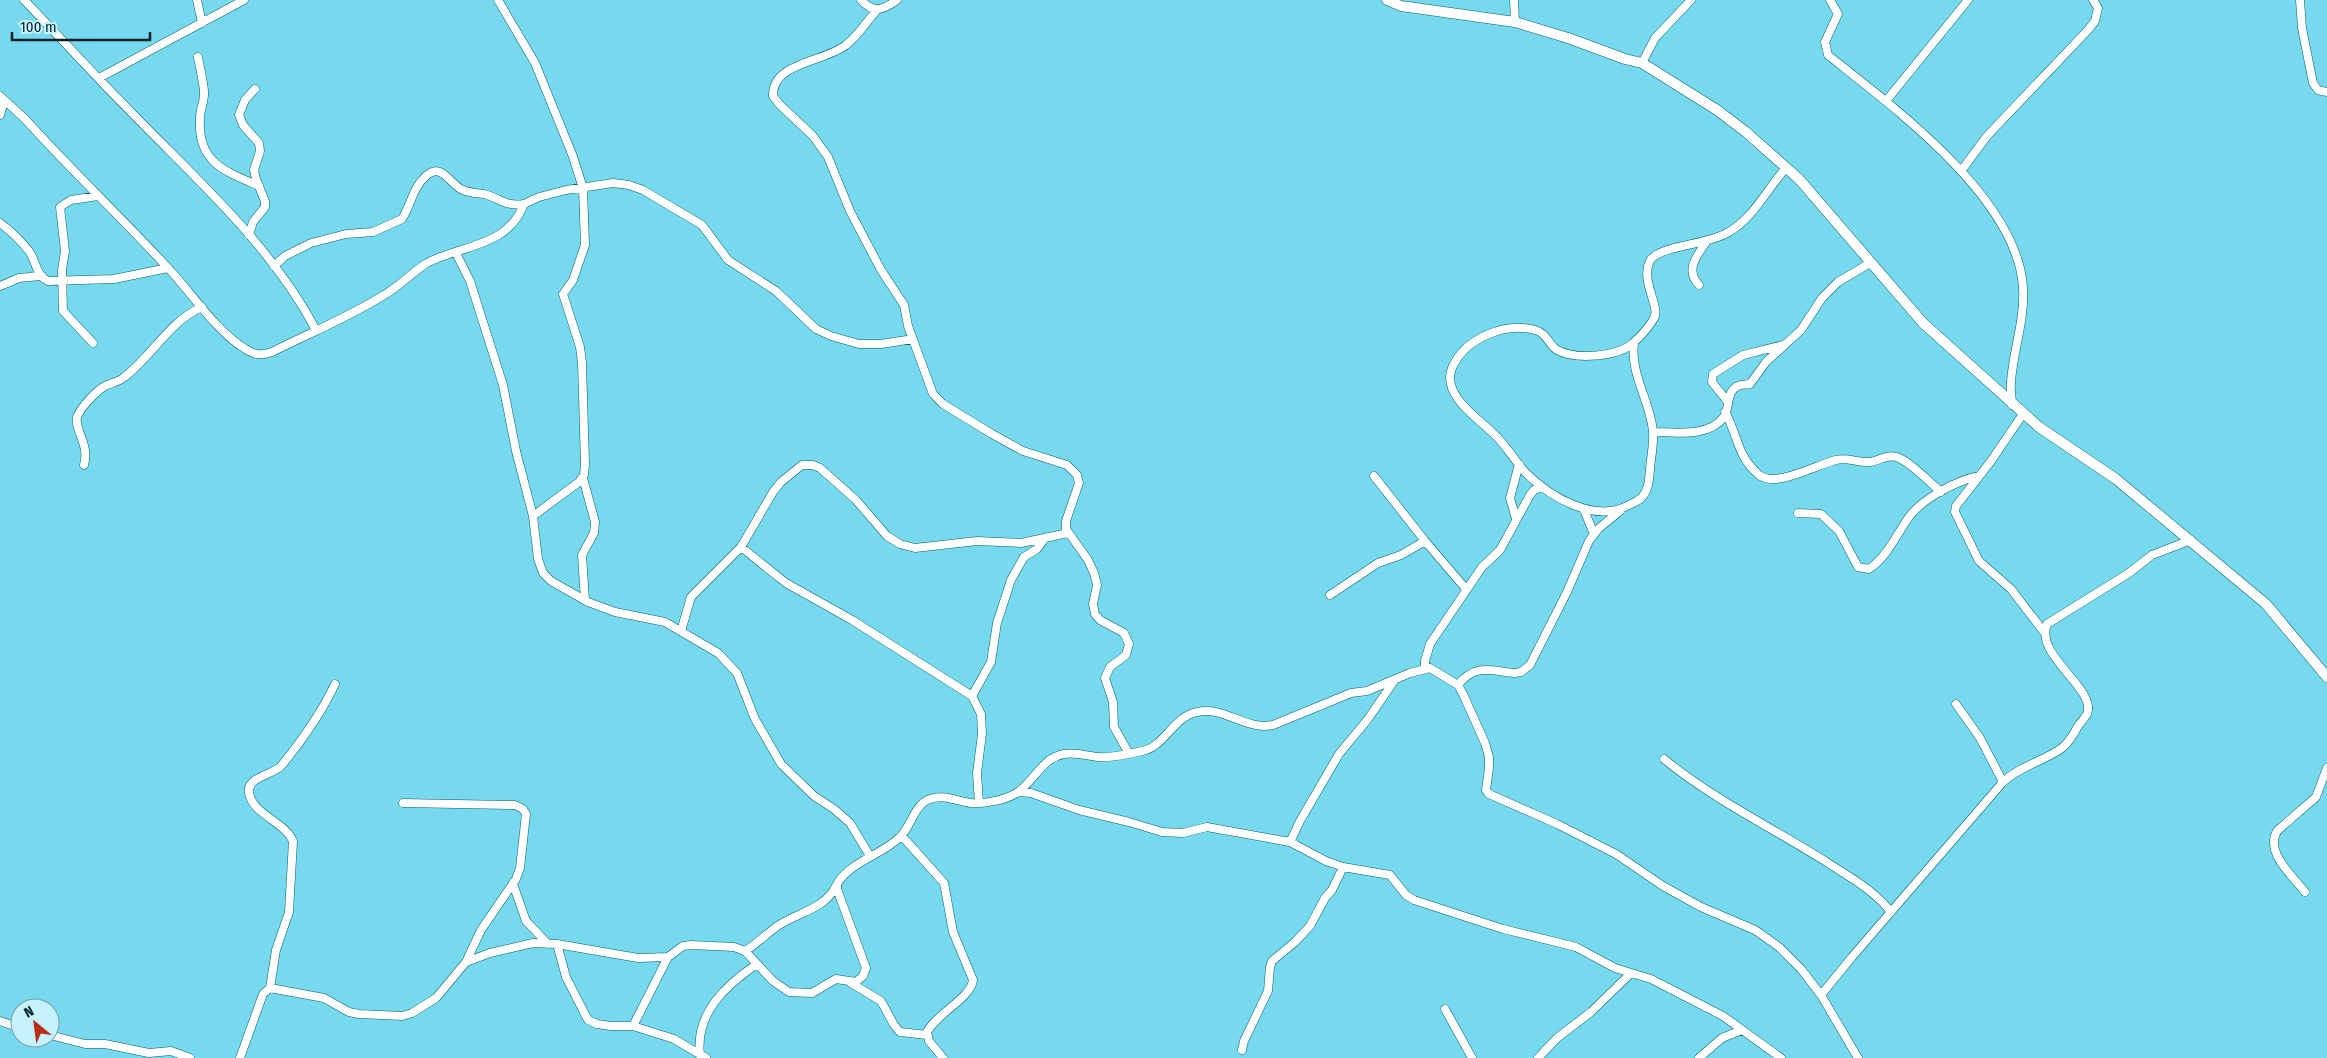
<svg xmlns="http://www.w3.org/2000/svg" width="2327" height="1058" font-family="'Fira Sans Condensed',sans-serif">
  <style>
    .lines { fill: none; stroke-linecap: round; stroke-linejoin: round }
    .minor-casing { stroke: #025f6d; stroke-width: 9 }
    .tertiary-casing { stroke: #025f6d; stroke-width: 11 }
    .minor { stroke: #fff; stroke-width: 8 }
    .tertiary { stroke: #fff; stroke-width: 10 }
  </style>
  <rect width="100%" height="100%" fill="#77d9ed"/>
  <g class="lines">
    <!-- minor casing -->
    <g class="minor-casing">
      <path id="minor" d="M24,0C60,37 95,76 132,113C198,181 271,245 316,330
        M197,0L202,23
        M498,0L535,63L572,154L583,188L585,245L573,280L563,294L580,347L582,363L585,464L584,475L579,482L533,516
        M861,0C874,14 883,10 897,0
        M1514,0L1515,22
        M1830,0L1838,14L1825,42L1828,55C1893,107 2018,198 2023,288C2025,320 2013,351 2011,382C2010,389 2012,397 2012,405
        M2300,0L2302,28L2313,83L2318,90L2327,92
        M877,10C867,21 858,36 846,45C825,62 772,62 773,96L779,104L813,136L828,157L850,211L881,270L904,305L908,326L933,394L943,404L992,434L1023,451L1067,465L1077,475L1079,483L1066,521V529L1088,560L1094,573L1097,585L1093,604L1095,614L1100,620L1124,633L1129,644L1126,655L1110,667L1105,678L1113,702L1114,727L1128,752
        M198,57C200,68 203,80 204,91C205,100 200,109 200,118C197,162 224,171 259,186
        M1642,63L1655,38L1691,0
        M99,78L244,0
        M0,96L25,119C71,170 121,217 168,268C190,291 217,332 244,348C254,355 261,356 272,352C310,333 349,317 384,295C400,286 412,272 427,263C463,244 507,248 524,204L539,197L566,190L613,183L629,185L643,190L702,225L728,260L776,291L816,329L831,336L859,344H881L913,339
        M1886,101L1968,0
        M0,115L4,101
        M1961,171L1987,136L2088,30L2095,21L2098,8L2093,0
        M0,223C11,231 21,241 29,251C37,263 35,274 48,281L114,279L168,268
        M249,235L253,222L265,207V201L256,179L254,170L260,151L259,143L243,125L239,115L245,100L255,89
        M456,253L470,281L503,385L516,451L533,516L538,559L543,573L551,581L588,602L615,612L665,622L718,653L737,673L755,719L781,764L814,796L834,809L850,823L870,856
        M274,266L285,256L311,243L346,234L373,232L402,219C411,205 413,187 426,176C442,162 449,183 461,189C468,193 476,193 484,194C500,198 505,207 524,204
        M1699,285C1685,270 1696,257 1706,242
        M0,286L19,278L40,276
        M93,343L63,311L62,270L65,251L60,207L71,200L98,196
        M1634,343C1630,374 1650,401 1653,431C1654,443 1651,457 1650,469C1649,479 1649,490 1642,497C1639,501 1633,503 1629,505C1595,524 1550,497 1525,472C1514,460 1506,445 1494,434C1479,419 1441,395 1452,368C1465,338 1505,322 1535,330C1547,333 1548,344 1557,350C1575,360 1618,357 1633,343C1640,337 1648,328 1653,320C1663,308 1638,281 1651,259C1664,245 1706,245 1727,233C1754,218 1766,190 1786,168
        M1728,402L1712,382L1713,374L1743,355L1783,345
        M1725,412C1739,437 1736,455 1759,475C1776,488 1816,465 1836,460C1848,457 1858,463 1870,462C1879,461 1886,454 1896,457C1909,460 1930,483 1941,492
        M2023,414L1991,461L1956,506L1955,512L1979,561L2011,589L2044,632
        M1653,432C1675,432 1708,438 1724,417C1730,408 1726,391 1738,386C1742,384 1746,385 1750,384L1766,362L1801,330L1822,298L1838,282L1870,263
        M84,465C90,445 74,429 77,417C81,407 96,391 105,386C111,383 118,382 123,378C152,357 168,322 202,307
        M1374,476L1425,541L1466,589
        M583,478L595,522L594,533L582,555L585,600
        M1584,510L1594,534
        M1798,513L1821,514L1839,531L1858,567L1869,569C1887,557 1897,534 1909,517C1923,498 1958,480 1979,476
        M1516,519L1510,498L1519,464
        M741,547L786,583L852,620L972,696L981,714L982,734L977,773L979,803
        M1330,595L1378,563L1401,555L1425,541
        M681,631L691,597L741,547L773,492L781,482L802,465H813L820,468L856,500L887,536L900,544L915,548L977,541L1021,543L1068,533
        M1425,668V661L1430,644L1482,567L1500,550L1530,495L1534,490L1542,487
        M1458,685C1475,663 1491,671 1515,673L1521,672L1530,665L1567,592L1589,541L1598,529L1620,511
        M972,696L991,662L997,623L1011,580L1024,557L1037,549L1045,538
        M1956,704L1980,738L2003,782
        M1664,759C1714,800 1773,828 1828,863C1851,878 1874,890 1891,912
        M1018,792L1031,793L1079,810L1129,822L1162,832L1183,833L1207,827L1290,842L1326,861L1343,867L1390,875L1406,895L1414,900L1503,929L1576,947L1615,968L1651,979L1723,1016L1781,1058
        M403,803L515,805L523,809L526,814L520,868L516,879L481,930L466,962
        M902,836L944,883L953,932L973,980C971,998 936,1014 927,1032L929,1041L943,1058
        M1290,842L1300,821L1339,754L1368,719L1394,681
        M513,884L526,921L548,944
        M2305,892C2292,875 2265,853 2277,831L2316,797L2327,768
        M557,944L566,977L588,1020L597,1024L611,1026H633L674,1039L706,1058
        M745,951C758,943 767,933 779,925C799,912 825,909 836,886
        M851,983L881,1001L894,1025L900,1032L927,1035
        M270,988L276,950L289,912L293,841C284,821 253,815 249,793C246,776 275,775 282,765C303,739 321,714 335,684
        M1821,995L1852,957L2003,782C2020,766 2044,761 2062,748C2069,742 2074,734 2078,726C2081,722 2085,718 2087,714C2097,688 2034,656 2047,624L2129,573L2152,555L2191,540
        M1445,1009L1472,1058
        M0,1021L20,1028
        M633,1026L668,957
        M50,1035L85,1044H105L149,1053L171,1051L190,1058
        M1242,1050L1244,1041L1268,991L1270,967L1272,961L1295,942L1310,926L1325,898L1332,890L1343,867
        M700,1055C695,1013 726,985 757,964
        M240,1058L263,994L270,988L324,998L349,1012L359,1014L402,1016L412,1013L436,998L466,962L490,953L533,943L557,944L638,958L668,957L683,946L691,945L734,947L745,951L773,981L789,992L812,993L836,979L856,982L863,976L866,968L837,889V884C851,861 882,855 900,837C911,827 915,803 930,799C944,794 957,801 971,803C984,804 1007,800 1018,792C1035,780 1042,758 1064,754C1075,752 1087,756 1098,757C1110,758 1134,753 1146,750C1164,745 1175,716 1197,712C1225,706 1246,731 1273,725L1351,693L1367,691L1410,673L1430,668L1458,685L1463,694L1485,743L1489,757V768L1486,790L1489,794L1557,824L1616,854L1663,886L1701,907L1755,930L1779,947L1801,969L1821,995L1858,1058
        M1538,1058L1557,1038L1591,1012L1630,974
        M1699,1058L1722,1038L1742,1030"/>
    </g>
    <!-- tertiary casing -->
    <g class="tertiary-casing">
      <path id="tertiary" d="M1387,0L1401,6L1515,22L1568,38L1625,59L1642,63L1717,110L1746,132L1799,179L1923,323L2039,427L2116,479L2266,604L2327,677"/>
    </g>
    <!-- minor -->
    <use href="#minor" class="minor"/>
    <!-- tertiary -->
    <use href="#tertiary" class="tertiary"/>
  </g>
  <!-- north arrow -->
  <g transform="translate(35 1023) rotate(331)"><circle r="24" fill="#c5f2fc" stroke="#779fa7"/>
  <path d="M0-4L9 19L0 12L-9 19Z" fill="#ba2e16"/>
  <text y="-8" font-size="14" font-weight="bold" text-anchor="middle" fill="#022228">N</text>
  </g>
  <!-- scale -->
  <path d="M12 32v8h138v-8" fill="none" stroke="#022228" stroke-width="2.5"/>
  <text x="20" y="32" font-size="15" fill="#022228" stroke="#c5f2fc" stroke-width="4" paint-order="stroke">100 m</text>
</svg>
